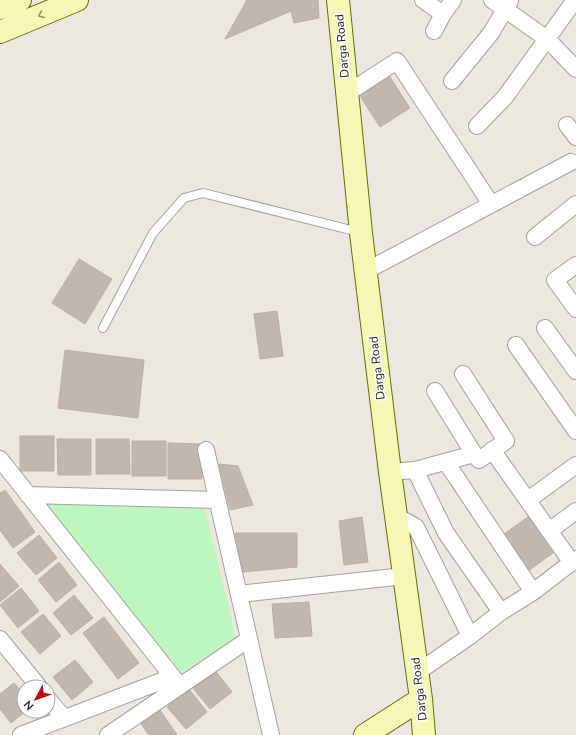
<svg xmlns="http://www.w3.org/2000/svg" width="576" height="735" font-family="'Nunito Sans',sans-serif">
  <style>
    .park { fill: #bdf7bf }
    .building { fill: #c1b7b0; stroke: #bdaea3 }
    .lines { fill: none; stroke-linecap: round; stroke-linejoin: round }
    .lane-casing { stroke: #a2a2a2; stroke-width: 10 }
    .street-casing { stroke: #a2a2a2; stroke-width: 18 }
    .secondary-casing { stroke: #656c08; stroke-width: 24 }
    .lane { stroke: #fff; stroke-width: 8 }
    .street { stroke: #fff; stroke-width: 16 }
    .secondary { stroke: #f6f7b4; stroke-width: 22 }
    .oneway { stroke: #93946f }
    .labels { text-anchor: middle; dominant-baseline: central; stroke-width: 3; stroke-linejoin: round; paint-order: stroke }
    .street-label { font-size: 12px; fill: #1b1b1b; stroke: #fff }
  </style>
  <rect width="100%" height="100%" fill="#ece8e0"/>
  <!-- park -->
  <path class="park" d="M45,504L205,509L236,638L181,672Z"/>
  <!-- building -->
  <path class="building" d="M247,0H318L319,18L294,23L291,11L225,39Z
    M388,74L410,108L380,127L358,93Z
    M79,259L112,279L85,324L52,303Z
    M277,311L283,356L260,359L254,314Z
    M65,350L144,360L138,418L58,408Z
    M20,436H54V471H20Z
    M57,439H91V475H58Z
    M96,439H129L130,474H96Z
    M132,441H166V476H132Z
    M168,443L202,444V479H168Z
    M219,464L238,466L253,505L230,510Z
    M5,490L35,532L13,548L0,530V493Z
    M362,517L368,562L344,565L339,521Z
    M528,517L553,553L528,571L504,534Z
    M235,533H297V567L243,572Z
    M39,535L57,558L36,575L17,553Z
    M59,562L77,585L56,602L38,580Z
    M0,564L19,586L0,602Z
    M21,588L39,611L18,628L0,605Z
    M74,595L93,618L71,635L53,613Z
    M309,602L312,636L275,638L272,604Z
    M43,614L61,636L40,654L21,632Z
    M104,617L139,663L118,679L83,633Z
    M75,660L93,682L72,700L53,677Z
    M214,669L232,692L210,709L192,687Z
    M14,683L24,694V711H26L11,723L0,709V694Z
    M189,689L207,712L186,729L167,707Z
    M160,710L177,735H149L141,724Z"/>
  <g class="lines">
    <!-- lane casing -->
    <g class="lane-casing">
      <path id="lane" d="M103,328L153,233L184,198L203,193L359,232"/>
    </g>
    <!-- street casing -->
    <g class="street-casing">
      <path id="street" d="M423,0L443,14
        M492,0L547,39L576,69
        M434,31L443,14L453,0
        M452,81L491,33L510,1
        M346,94L397,61L491,204
        M567,125L576,137
        M477,126L505,97L575,0
        M535,237L576,204
        M576,265L555,280L576,309
        M366,271L571,162
        M545,328L576,371
        M516,345L576,431
        M435,391L474,454L479,460L506,441L463,374
        M206,450L271,735
        M492,450L572,563
        M0,459L180,686
        M446,462L533,592
        M415,470L446,533L501,612
        M390,472L415,470L474,454
        M28,495L217,500
        M528,500L576,465
        M396,516L416,527L470,636
        M549,531L576,511
        M239,594L404,576
        M0,639L39,687
        M418,672L470,636L501,612L533,592L576,559
        M48,699L64,718
        M21,735L172,677
        M108,735L249,639"/>
    </g>
    <!-- secondary casing -->
    <g class="secondary-casing">
      <path id="secondary" d="M338,0L361,233L390,472L421,699L424,735
        M0,8L20,0
        M0,32L77,0
        M365,735L421,699"/>
    </g>
    <!-- lane -->
    <use href="#lane" class="lane"/>
    <!-- street -->
    <use href="#street" class="street"/>
    <!-- secondary -->
    <use href="#secondary" class="secondary"/>
  </g>
  <!-- one-way arrows -->
  <defs><path id="oneway-chevron" d="M-2-3.5L2.5 0L-2 3.5" fill="none" stroke-width="1.6" stroke-linecap="round" stroke-linejoin="round"/></defs>
  <use class="oneway" href="#oneway-chevron" transform="translate(41 15) rotate(157)"/>
  <g class="labels">
    <!-- street labels -->
    <g class="street-label">
      <text transform="translate(342 46) rotate(-95)">Darga Road</text>
      <text transform="translate(377 368) rotate(-97)">Darga Road</text>
      <text transform="translate(419 689) rotate(-97)">Darga Road</text>
    </g>
  </g>
  <!-- north arrow -->
  <g transform="translate(36 699) rotate(229)"><circle r="19" fill="#ffffff" stroke="#a4a4a4"/>
  <path d="M0-3L7 15L0 10L-7 15Z" fill="#c0060e"/>
  <text y="-6" font-size="11" font-weight="bold" text-anchor="middle" fill="#1b1b1b">N</text>
  </g>
</svg>
